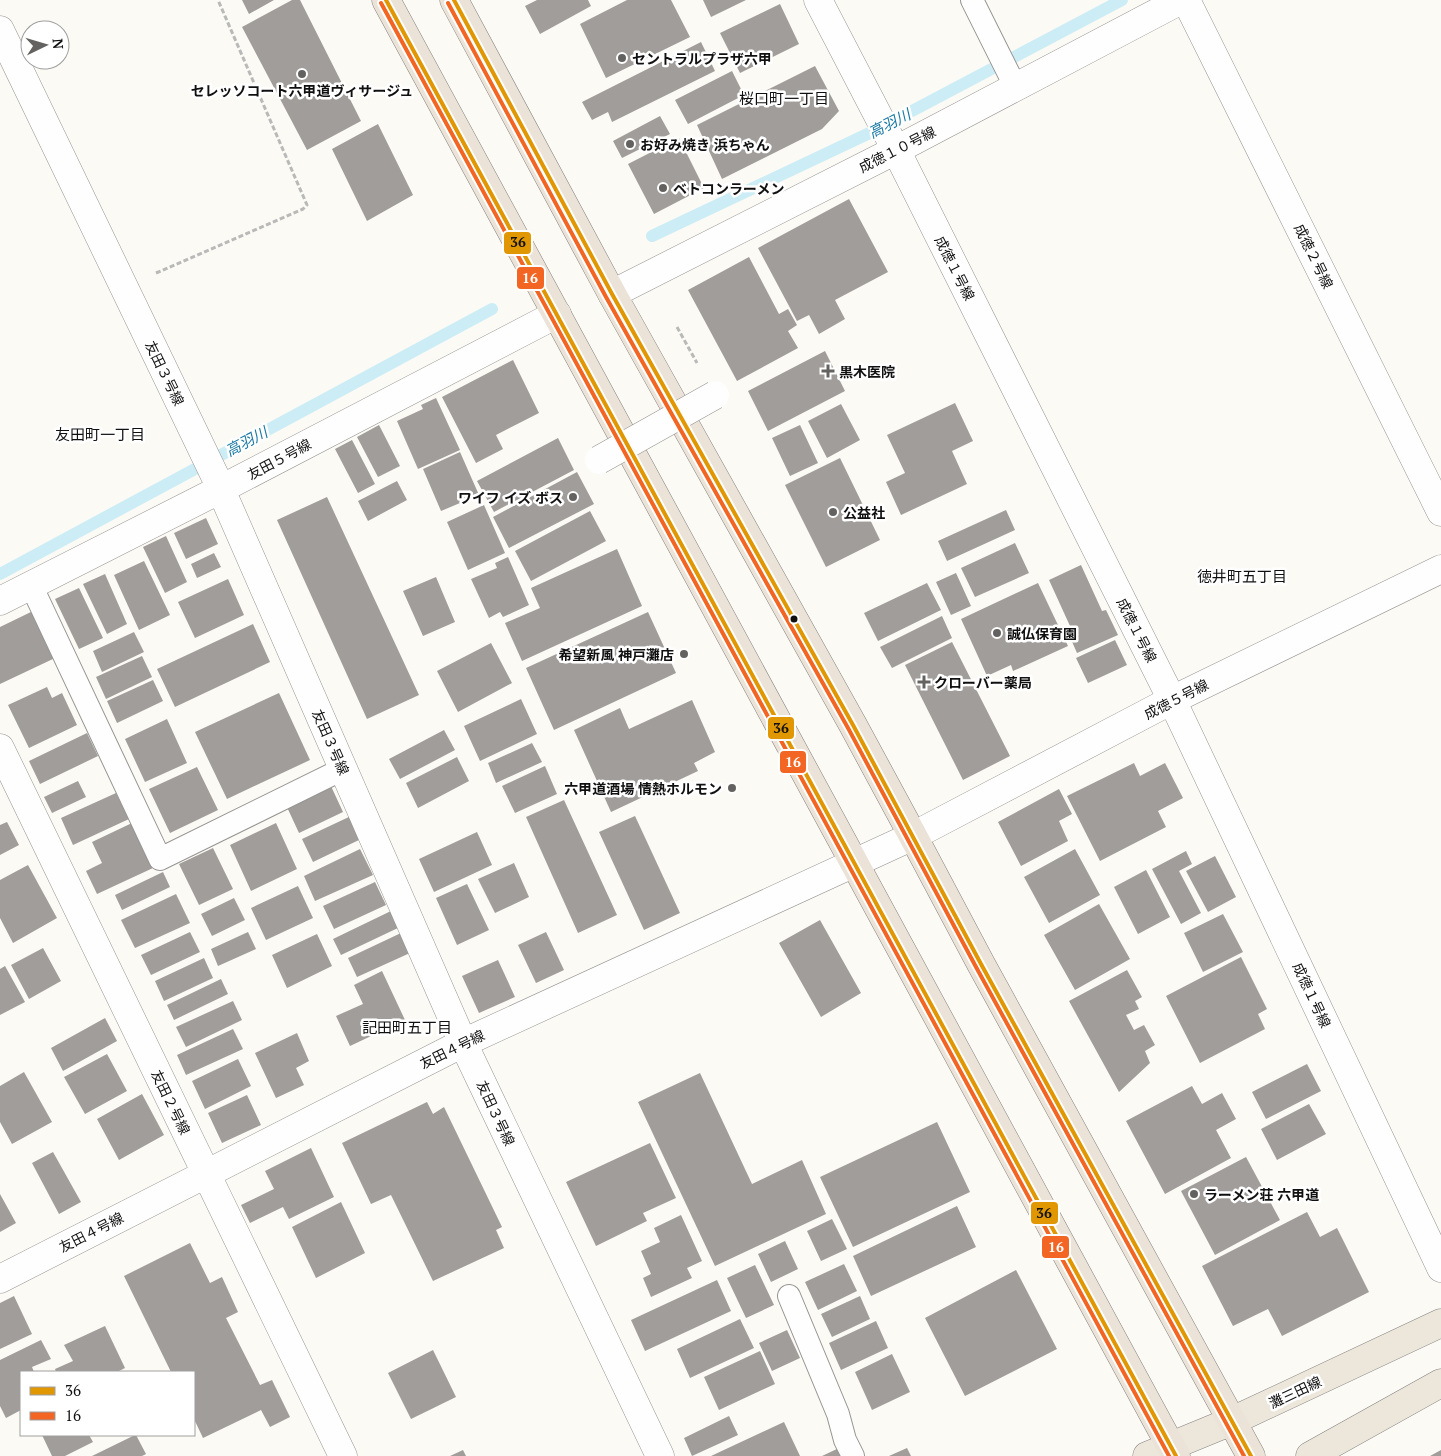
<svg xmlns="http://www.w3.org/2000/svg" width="1441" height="1456" font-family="'PT Serif','Noto Sans JP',serif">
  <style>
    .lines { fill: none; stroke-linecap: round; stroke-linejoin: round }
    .stream { stroke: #ccedf6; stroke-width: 12 }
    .building { fill: #a09d9a }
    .service-casing { stroke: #969593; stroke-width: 24 }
    .minor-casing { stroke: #969593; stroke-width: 29 }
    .primary-casing { stroke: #848380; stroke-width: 29 }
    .trunk-casing { stroke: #848380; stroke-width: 29 }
    .path { stroke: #b9b9b8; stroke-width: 3; stroke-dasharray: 5 2.5; stroke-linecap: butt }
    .service { stroke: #fffefe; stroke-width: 22 }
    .minor { stroke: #fffefe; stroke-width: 28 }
    .primary { stroke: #ece6db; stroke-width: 28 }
    .trunk { stroke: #ebe2d8; stroke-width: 28 }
    .pedestrian-bridge-casing { stroke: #969593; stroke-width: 29; stroke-linecap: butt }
    .pedestrian-bridge { stroke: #fffefe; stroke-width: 28 }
    .bus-1-casing { stroke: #fff; stroke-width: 8 }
    .bus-2-casing { stroke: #fff; stroke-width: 8 }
    .bus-1 { stroke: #e09702; stroke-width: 4 }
    .bus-2 { stroke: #f26522; stroke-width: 4 }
    .poi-dot { fill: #636260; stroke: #fff; stroke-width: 2 }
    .bus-dot { fill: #101010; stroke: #fff; stroke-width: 2 }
    .labels { text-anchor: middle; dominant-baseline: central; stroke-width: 5; stroke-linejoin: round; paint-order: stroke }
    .poi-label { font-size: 14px; font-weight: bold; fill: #101010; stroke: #fff; text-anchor: start }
    .street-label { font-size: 14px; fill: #101010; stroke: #fff }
    .neighbourhood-label { font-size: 15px; fill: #101010; stroke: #fff }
    .water-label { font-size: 15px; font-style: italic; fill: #1878a3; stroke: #fff }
    .line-badge { stroke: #fff; stroke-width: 2 }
    .badge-label { font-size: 14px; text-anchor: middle; font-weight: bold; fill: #fff }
    .pale-badge-label { font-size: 14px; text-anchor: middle; font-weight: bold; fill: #111 }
  </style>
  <rect width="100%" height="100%" fill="#fcfaf5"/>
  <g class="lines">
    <!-- stream -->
    <path class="stream" d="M652,236L876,130L1122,0
      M0,574L492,309"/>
  </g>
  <!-- building -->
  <path class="building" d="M242,0H274L249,14Z
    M292,0H300L361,121L307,150L242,27Z
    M537,0H588L591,6L540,34L525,6Z
    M627,0H671L690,37L606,78L580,24Z
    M703,0H746L711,17Z
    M780,4L799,44L740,73L720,33Z
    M701,42L715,71L612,122L608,112L592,120L582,102Z
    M815,66L839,111L822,129L722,179L697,125Z
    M732,71L744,95L688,124L675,100Z
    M660,116L670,134L622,158L613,141Z
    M378,124L413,195L367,221L332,149Z
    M679,138L704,188L654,214L628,164Z
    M849,199L888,272L835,300L845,319L819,334L809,315L797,321L758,248Z
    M749,257L779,314L788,309L797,325L788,331L798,348L737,381L688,290Z
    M825,351L845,391L768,431L748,391Z
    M513,360L539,413L496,435L503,449L476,463L442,397Z
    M436,398L460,450L418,469L397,421L423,409L421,405Z
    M955,403L973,441L952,451L967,484L901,515L886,482L905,473L887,435Z
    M841,404L860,440L827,458L808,421Z
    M379,425L400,466L378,477L357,437Z
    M800,425L818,463L790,476L772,438Z
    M558,438L574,470L494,512L477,481Z
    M352,440L375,484L358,493L335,449Z
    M460,452L479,495L441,511L423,469Z
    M840,458L880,540L826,567L785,485Z
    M577,472L594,504L509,548L493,517Z
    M397,481L407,500L368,521L358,501Z
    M327,497L419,695L367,719L277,520Z
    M484,505L505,553L468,570L447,522Z
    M1006,510L1015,530L947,561L938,541Z
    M590,511L606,541L531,581L515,551Z
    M206,518L218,544L186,559L174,533Z
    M166,536L187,582L165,593L143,547Z
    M1015,543L1029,573L975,597L961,568Z
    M617,549L642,606L522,661L505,623L540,608L531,588Z
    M214,553L221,567L197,578L191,564Z
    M508,557L529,605L503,617L500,612L489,618L471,579L497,568L495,563Z
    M144,561L170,615L139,630L114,575Z
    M1081,565L1102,611L1106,610L1118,635L1077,653L1066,628L1070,626L1049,580Z
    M956,573L971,606L951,615L936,582Z
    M105,574L127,624L107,634L83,584Z
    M436,577L455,622L423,636L403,591Z
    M228,579L244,615L195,638L178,602Z
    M927,583L941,610L878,641L864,613Z
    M1038,583L1068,646L1013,671L1011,665L987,676L961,619Z
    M79,588L103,638L79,649L55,599Z
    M33,611L55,658L0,684V627Z
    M648,612L676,673L554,730L526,668Z
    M942,616L952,638L892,668L880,647Z
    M253,624L270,662L175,707L157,669Z
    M134,632L144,652L102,672L93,651Z
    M1115,640L1127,665L1088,683L1076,658Z
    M952,642L1010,756L963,780L905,665Z
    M491,643L512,683L458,712L437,671Z
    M142,656L152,677L106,699L96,677Z
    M153,680L163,701L117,723L107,701Z
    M47,687L52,698L62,693L77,725L29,748L8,705Z
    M279,693L310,760L227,799L195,732Z
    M521,699L537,734L480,761L464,726Z
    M692,700L715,752L694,763L698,771L611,812L574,730L620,708L629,729Z
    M167,719L187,763L145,782L125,739Z
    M444,730L455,750L400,779L389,759Z
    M87,733L98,756L40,784L29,761Z
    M532,743L542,762L496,783L488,763Z
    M457,757L469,781L418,808L406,783Z
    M1134,763L1140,776L1165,763L1183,798L1158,811L1166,827L1100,861L1067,796Z
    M545,766L557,794L515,813L502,786Z
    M197,767L218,810L170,833L149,789Z
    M78,781L86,797L52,813L44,797Z
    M330,784L343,812L299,833L286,805Z
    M1059,789L1072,814L1059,821L1068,841L1021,866L998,822Z
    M116,793L129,819L73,845L61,818Z
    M564,800L617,915L578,933L526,817Z
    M351,816L361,839L313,862L302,839Z
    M635,816L680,913L644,930L599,832Z
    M7,822L19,845L0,855V825Z
    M132,823L153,868L97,894L86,871L102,863L92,842Z
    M276,823L297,869L251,891L230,845Z
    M477,832L492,865L434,892L419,859Z
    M213,848L233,889L199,905L179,864Z
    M360,849L373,875L315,901L304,876Z
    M1075,849L1100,895L1049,923L1024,877Z
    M1186,851L1192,864L1179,871L1201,913L1181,924L1152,869Z
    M1215,856L1236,897L1208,912L1186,871Z
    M514,863L529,897L495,913L478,879Z
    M28,865L57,918L13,943L0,918V880Z
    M1146,870L1170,917L1138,934L1114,887Z
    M163,872L170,887L122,910L115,895Z
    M375,882L386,905L334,929L323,906Z
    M467,884L489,930L457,945L436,898Z
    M298,886L313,918L266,940L251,908Z
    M176,894L190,923L135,948L121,920Z
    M234,898L245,920L212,936L201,914Z
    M1099,904L1130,959L1075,990L1044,935Z
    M393,910L400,927L341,955L333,939Z
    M1223,914L1243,952L1203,972L1184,933Z
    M820,920L861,993L821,1017L779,943Z
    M190,932L200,952L151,975L141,955Z
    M248,932L256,949L218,966L211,949Z
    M546,932L564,970L536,983L518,945Z
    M401,933L410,953L357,977L348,958Z
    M317,934L332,966L287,988L272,955Z
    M43,948L61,981L29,999L11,965Z
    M1241,957L1267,1009L1258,1014L1265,1029L1200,1063L1166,996Z
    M204,958L213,978L164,1001L155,981Z
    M498,960L515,997L479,1013L462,976Z
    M5,966L25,1002L0,1015V969Z
    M1127,970L1142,997L1135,1001L1139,1009L1126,1015L1134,1030L1144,1025L1155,1045L1145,1051L1150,1063L1119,1092L1069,1001Z
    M382,971L405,1020L350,1046L336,1016L363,1004L354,985Z
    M221,979L228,994L174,1020L167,1005Z
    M233,1001L242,1020L186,1047L176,1027Z
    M105,1018L117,1041L63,1071L51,1048Z
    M233,1029L243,1049L186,1075L177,1055Z
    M297,1033L309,1061L296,1068L304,1085L276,1098L255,1053Z
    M107,1054L127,1091L85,1114L64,1077Z
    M238,1059L251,1086L205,1109L192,1081Z
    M1307,1064L1321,1091L1266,1119L1252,1092Z
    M24,1072L52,1122L12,1144L0,1122V1086Z
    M700,1073L752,1184L802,1160L826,1214L715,1266L638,1102Z
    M1192,1086L1202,1104L1222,1093L1236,1119L1216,1130L1231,1158L1165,1194L1126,1121Z
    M142,1094L164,1135L119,1160L97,1119Z
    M247,1095L261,1125L222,1143L208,1113Z
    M427,1102L433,1114L444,1107L502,1227L496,1230L504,1248L433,1281L391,1195L371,1204L342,1143Z
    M1309,1104L1326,1134L1277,1160L1261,1129Z
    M937,1122L970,1192L853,1247L820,1177Z
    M650,1143L676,1198L643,1213L647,1221L596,1246L566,1182Z
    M311,1148L334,1197L289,1219L283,1207L250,1223L241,1205L274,1189L265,1171Z
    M53,1152L81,1202L59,1214L32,1163Z
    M1246,1157L1280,1220L1215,1255L1181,1191Z
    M0,1194L16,1223L0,1232Z
    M341,1202L365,1253L316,1278L292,1227Z
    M957,1206L976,1247L871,1296L853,1256Z
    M1307,1212L1320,1237L1337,1228L1369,1292L1282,1336L1268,1309L1233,1326L1202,1266Z
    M681,1215L702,1261L687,1268L692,1278L651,1297L643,1278L651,1274L641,1251L660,1242L654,1228Z
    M832,1219L847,1249L821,1261L807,1231Z
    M785,1241L798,1269L771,1282L758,1254Z
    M190,1243L210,1283L222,1277L238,1312L226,1318L260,1385L272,1380L290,1417L270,1427L261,1410L203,1438L194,1419V1372H171L124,1276Z
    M844,1264L857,1291L818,1310L805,1282Z
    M755,1265L774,1305L746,1318L727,1278Z
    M1016,1270L1057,1349L965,1396L925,1318Z
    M717,1280L731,1311L645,1351L631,1320Z
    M14,1296L32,1334L0,1349V1303Z
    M860,1296L870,1319L832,1337L821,1314Z
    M740,1319L754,1348L690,1378L677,1349Z
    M876,1321L888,1348L841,1370L829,1343Z
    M105,1326L125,1368L117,1372H56L55,1369L73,1361L64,1345Z
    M787,1330L800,1358L772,1371L759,1343Z
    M41,1340L51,1359L32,1367L34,1372H21V1410L6,1418L0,1406V1360Z
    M433,1350L456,1397L411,1419L388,1373Z
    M760,1351L775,1384L719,1410L704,1377Z
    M892,1354L910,1392L872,1410L855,1372Z
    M729,1416L738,1435L692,1456L684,1438Z
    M784,1422L800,1456H711Z
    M42,1435H89L93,1442L65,1456H52Z
    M135,1435H136L146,1454L142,1456H92Z
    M839,1448L842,1456H822Z
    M907,1448L911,1456H889Z
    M463,1450L466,1456H450Z
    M1441,1450V1456H1430Z"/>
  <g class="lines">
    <!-- service casing -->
    <g class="service-casing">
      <path id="service" d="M972,0L1014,84
        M31,585L160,859L343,769
        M789,1296L838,1414L845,1440L853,1456"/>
    </g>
    <!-- minor casing -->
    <g class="minor-casing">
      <path id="minor" d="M818,0L896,150L1172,700L1441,1268
        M1186,0L1441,512
        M0,30L215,476L463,1043L660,1456
        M612,294L896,150L1181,0
        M0,601L221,489L557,314
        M0,748L343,1456
        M0,1279L463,1043L913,836L1172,700L1441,569"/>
    </g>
    <!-- primary casing -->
    <g class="primary-casing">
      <path id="primary" d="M1147,1456L1232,1421L1441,1323
        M1310,1456L1441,1383"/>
    </g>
    <!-- trunk casing -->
    <g class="trunk-casing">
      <path id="trunk" d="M386,0L1176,1456
        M454,0L612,294L853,725L913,836L981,964L1251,1456"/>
    </g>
    <!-- path -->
    <path class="path" d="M156,273L303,209L307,205L218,0
      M677,327L697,363"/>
    <!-- service -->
    <use href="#service" class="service"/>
    <!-- minor -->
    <use href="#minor" class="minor"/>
    <!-- primary -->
    <use href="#primary" class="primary"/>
    <!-- trunk -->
    <use href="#trunk" class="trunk"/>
    <!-- pedestrian-bridge casing -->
    <g class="pedestrian-bridge-casing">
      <path id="pedestrian-bridge" d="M599,460L715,395"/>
    </g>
    <!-- pedestrian-bridge -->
    <use href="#pedestrian-bridge" class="pedestrian-bridge"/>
    <!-- bus-1 casing -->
    <g class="bus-1-casing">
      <path id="bus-1" d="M386,0L1176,1456
        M454,0L612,294L853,725L981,964L1251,1456"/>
    </g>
    <!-- bus-2 casing -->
    <g class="bus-2-casing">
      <path id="bus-2" d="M381,3L1169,1456
        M448,3L606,297L848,728L976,967L1244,1456"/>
    </g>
    <!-- bus-1 -->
    <use href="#bus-1" class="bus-1"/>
    <!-- bus-2 -->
    <use href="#bus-2" class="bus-2"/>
  </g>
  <!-- markers -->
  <g class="poi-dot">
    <circle cx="622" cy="58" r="5"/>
    <circle cx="302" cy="74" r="5"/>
    <circle cx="630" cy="144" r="5"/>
    <circle cx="663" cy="188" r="5"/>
    <path d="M825.5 363.5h5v5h5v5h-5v5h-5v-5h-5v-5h5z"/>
    <circle cx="573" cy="497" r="5"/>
    <circle cx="833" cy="512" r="5"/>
    <circle cx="997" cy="633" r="5"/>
    <circle cx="684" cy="654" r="5"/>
    <path d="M921.5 674.5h5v5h5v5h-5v5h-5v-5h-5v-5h5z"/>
    <circle cx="732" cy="788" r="5"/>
    <circle cx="1194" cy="1194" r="5"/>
  </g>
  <circle class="bus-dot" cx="794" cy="619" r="4.5"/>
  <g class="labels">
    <!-- poi labels -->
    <g class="poi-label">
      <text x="632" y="58">セントラルプラザ六甲</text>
      <text x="302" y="90" text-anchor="middle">セレッソコート六甲道ヴィサージュ</text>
      <text x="640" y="144">お好み焼き 浜ちゃん</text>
      <text x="673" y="188">ベトコンラーメン</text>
      <text x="839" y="371">黒木医院</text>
      <text x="563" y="497" text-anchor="end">ワイフ イズ ボス</text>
      <text x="843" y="512">公益社</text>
      <text x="1007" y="633">誠仏保育園</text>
      <text x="674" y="654" text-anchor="end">希望新風 神戸灘店</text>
      <text x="934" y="682">クローバー薬局</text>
      <text x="722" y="788" text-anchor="end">六甲道酒場 情熱ホルモン</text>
      <text x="1204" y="1194">ラーメン荘 六甲道</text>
    </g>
    <!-- street labels -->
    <g class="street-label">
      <text transform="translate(897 149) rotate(-27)">成徳１０号線</text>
      <text transform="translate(1314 256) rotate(64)">成徳２号線</text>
      <text transform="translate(955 268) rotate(63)">成徳１号線</text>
      <text transform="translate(165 373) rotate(64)">友田３号線</text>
      <text transform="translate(279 459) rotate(-28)">友田５号線</text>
      <text transform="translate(1137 630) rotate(63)">成徳１号線</text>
      <text transform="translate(1176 699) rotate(-27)">成徳５号線</text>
      <text transform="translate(331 742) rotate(66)">友田３号線</text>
      <text transform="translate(1312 995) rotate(65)">成徳１号線</text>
      <text transform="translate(452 1049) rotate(-26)">友田４号線</text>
      <text transform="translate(171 1102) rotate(64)">友田２号線</text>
      <text transform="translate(496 1113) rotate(65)">友田３号線</text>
      <text transform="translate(91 1232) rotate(-27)">友田４号線</text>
      <text transform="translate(1295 1392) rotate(-25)">灘三田線</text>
    </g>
    <!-- neighbourhood labels -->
    <g class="neighbourhood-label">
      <text x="784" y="98">桜口町一丁目</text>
      <text x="100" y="434">友田町一丁目</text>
      <text x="1242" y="576">徳井町五丁目</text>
      <text x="407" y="1027">記田町五丁目</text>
    </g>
    <!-- water labels -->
    <g class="water-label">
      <text transform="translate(889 123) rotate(-27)">高羽川</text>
      <text transform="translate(246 441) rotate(-28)">高羽川</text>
    </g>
  </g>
  <g class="line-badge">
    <rect x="503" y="231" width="29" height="24" rx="5" fill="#e09702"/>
    <rect x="516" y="266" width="29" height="24" rx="5" fill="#f26522"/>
    <rect x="767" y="716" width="28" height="24" rx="5" fill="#e09702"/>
    <rect x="779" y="750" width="28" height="24" rx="5" fill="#f26522"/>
    <rect x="1030" y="1201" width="29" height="24" rx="5" fill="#e09702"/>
    <rect x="1041" y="1235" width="29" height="24" rx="5" fill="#f26522"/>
  </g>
  <g class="badge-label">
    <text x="530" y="283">16</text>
    <text x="793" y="767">16</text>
    <text x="1056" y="1252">16</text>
  </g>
  <g class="pale-badge-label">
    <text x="518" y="247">36</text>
    <text x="781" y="733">36</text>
    <text x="1044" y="1218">36</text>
  </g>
  <!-- legend -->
  <rect x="20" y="1371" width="175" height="65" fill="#ffffff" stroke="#9f9f9f"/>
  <rect x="30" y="1387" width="25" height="8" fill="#e09702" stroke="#9f9f9f"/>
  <text x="65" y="1396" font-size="15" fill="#101010">36</text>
  <rect x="30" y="1412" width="25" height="8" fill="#f26522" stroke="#9f9f9f"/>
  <text x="65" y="1421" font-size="15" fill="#101010">16</text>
  <!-- north arrow -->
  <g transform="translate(45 45) rotate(85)"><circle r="24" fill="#ffffff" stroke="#9f9f9f"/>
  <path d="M0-4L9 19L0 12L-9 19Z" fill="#636260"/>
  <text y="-8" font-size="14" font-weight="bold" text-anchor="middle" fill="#101010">N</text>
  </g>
</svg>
